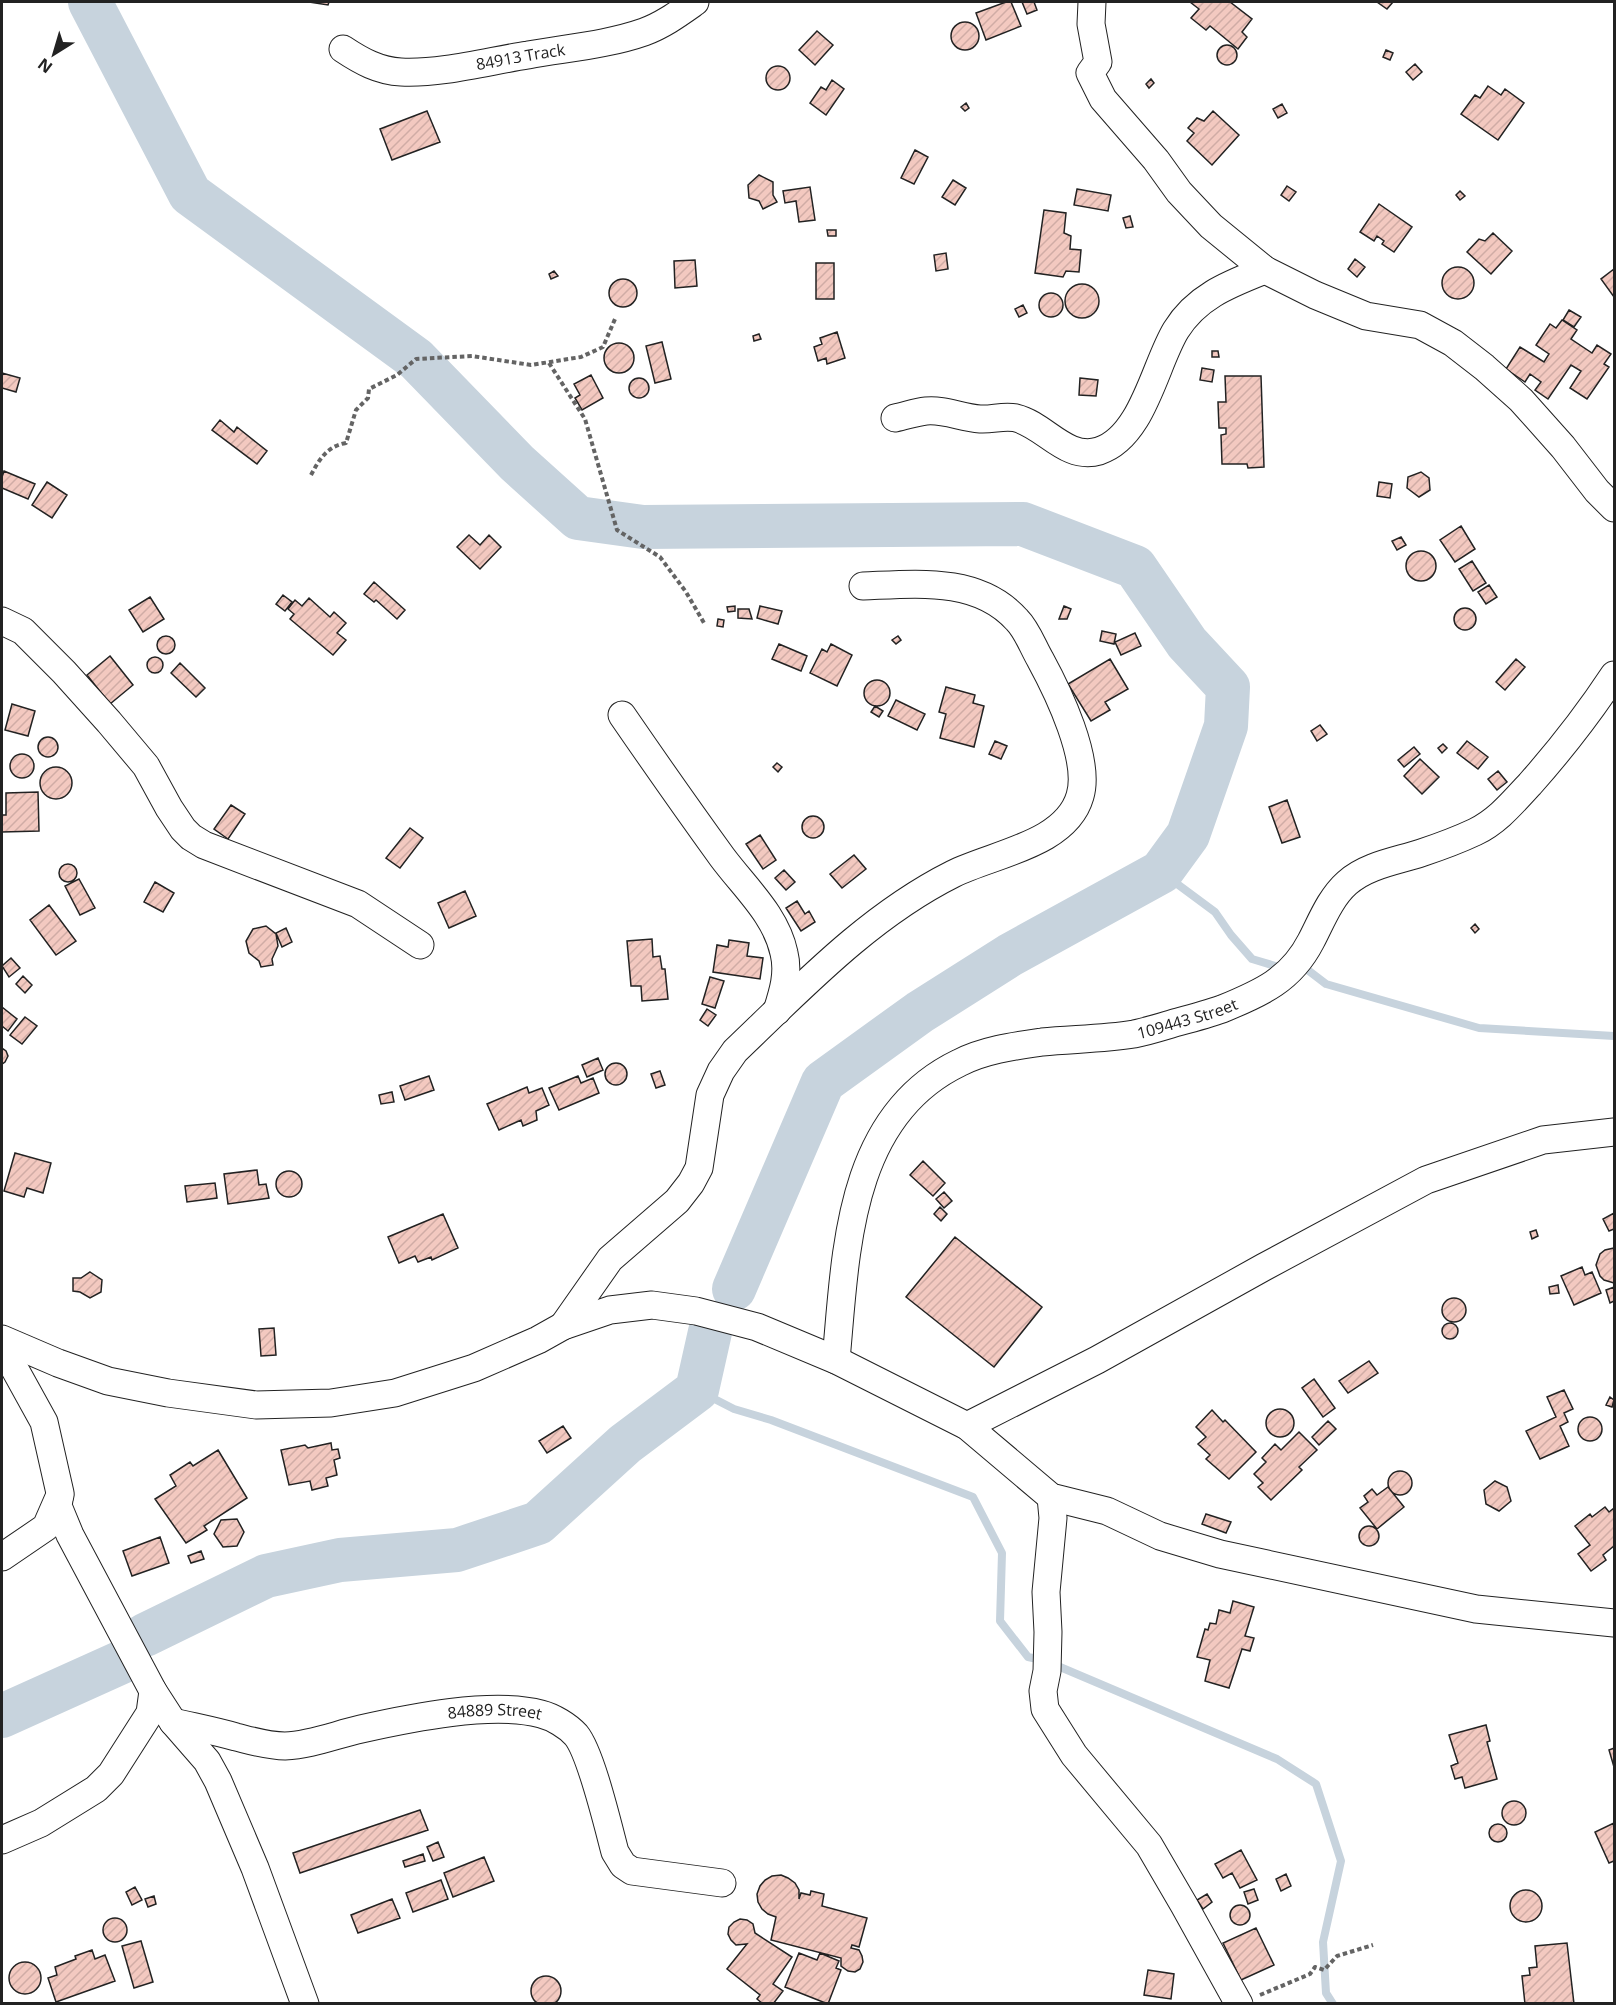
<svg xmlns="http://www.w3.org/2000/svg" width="1616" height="2005" font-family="'Open Sans',sans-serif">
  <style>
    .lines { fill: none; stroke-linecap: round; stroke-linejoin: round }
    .stream { stroke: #c7d3dd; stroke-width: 8 }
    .river { stroke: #c7d3dd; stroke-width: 44 }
    .building { fill: url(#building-hatch); stroke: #222; stroke-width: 1.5 }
    .minor-casing { stroke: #222; stroke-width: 29 }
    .path { stroke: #646464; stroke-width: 4; stroke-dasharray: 4.5 3; stroke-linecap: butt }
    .minor { stroke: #fff; stroke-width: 27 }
    .labels { text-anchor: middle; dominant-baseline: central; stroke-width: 4.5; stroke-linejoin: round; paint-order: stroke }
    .street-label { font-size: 16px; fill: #222; stroke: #fff }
  </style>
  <defs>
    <pattern id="building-hatch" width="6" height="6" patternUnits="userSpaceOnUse" patternTransform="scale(1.5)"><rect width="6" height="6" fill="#f3c9c0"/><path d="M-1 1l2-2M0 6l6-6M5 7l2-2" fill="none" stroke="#d0aca5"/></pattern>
  </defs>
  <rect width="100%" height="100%" fill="#fff"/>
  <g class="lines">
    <!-- stream -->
    <path class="stream" d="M1161,872L1215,912L1231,935L1252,959L1282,968
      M1309,971L1326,984L1479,1028L1614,1036
      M697,1390L734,1409L771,1420L973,1497L1002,1553L1000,1621L1028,1657L1042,1660
      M1053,1664L1277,1759L1316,1784L1341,1861L1323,1942L1326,1993L1333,2004"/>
    <!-- river -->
    <path class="river" d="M90,2L190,194L416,359L517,463L578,518L643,527L1023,524L1135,567L1187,643L1228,687L1226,726L1188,835L1161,872L1010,955L920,1012L823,1082L734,1289
      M145,1635L266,1576L340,1560L457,1550L538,1523L625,1444L697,1390L710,1332
      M2,1716L124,1661"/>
  </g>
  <!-- building -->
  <path class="building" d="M309,2H329L328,5Z
    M1006,2H1011L1021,26L986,40L976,13Z
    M1022,2H1034L1037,10L1027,14Z
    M1190,2H1230L1252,19L1242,32L1247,37L1238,49L1210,26L1206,30L1191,18L1199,9Z
    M1377,2H1393L1387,9Z
    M951 36a14 14 0 1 1 28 0a14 14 0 1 1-28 0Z
    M817,31L833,45L815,65L799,50Z
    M1217 55a10 10 0 1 1 20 0a10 10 0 1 1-20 0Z
    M1386,50L1393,53L1390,60L1383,57Z
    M1415,64L1422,72L1413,80L1406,72Z
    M766 78a12 12 0 1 1 24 0a12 12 0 1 1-24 0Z
    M1151,79L1154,83L1149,88L1146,84Z
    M832,80L844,89L826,115L810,103L821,87L826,90Z
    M1488,86L1501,95L1505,89L1524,103L1498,140L1461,114L1475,95L1480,98Z
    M966,103L969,108L965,111L961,107Z
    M1282,104L1287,113L1278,118L1273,109Z
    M427,111L440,142L392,160L380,129Z
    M1213,111L1239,135L1212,165L1187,141L1194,133L1188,128L1197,118L1204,121Z
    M915,150L928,157L914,184L901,178Z
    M759,175L773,182V195L777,202L763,209L759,201L749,198L748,185Z
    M953,180L966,188L955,205L942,197Z
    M1287,186L1296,192L1289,201L1281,195Z
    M810,187L815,220L799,222L796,201L785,203L783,191Z
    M1077,189L1111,195L1108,211L1074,205Z
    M1460,191L1465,196L1460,200L1456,195Z
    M1379,204L1412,227L1394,252L1382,244L1384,241L1377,236L1374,241L1360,232Z
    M1044,210L1066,213L1064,233L1071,236L1070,249L1081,250L1079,272L1066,271L1063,277L1035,273Z
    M1130,216L1133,227L1126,228L1123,218Z
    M827,230H836V236H828Z
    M1493,233L1512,251L1491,274L1467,252L1479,239L1485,241Z
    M946,253L948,269L936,271L934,255Z
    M1355,259L1365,267L1357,277L1348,269Z
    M695,260L697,286L675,288L674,261Z
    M816,263H834V299H816Z
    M1442 283a16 16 0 1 1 32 0a16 16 0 1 1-32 0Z
    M1614,269V297L1601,279Z
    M554,271L558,276L551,279L549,274Z
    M609 293a14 14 0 1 1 28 0a14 14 0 1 1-28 0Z
    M1065 301a17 17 0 1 1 34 0a17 17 0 1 1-34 0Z
    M1039 305a12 12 0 1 1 24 0a12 12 0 1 1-24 0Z
    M1023,305L1027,313L1019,317L1015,309Z
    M1569,310L1581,317L1574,327L1563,320Z
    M1562,320L1577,330L1571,339L1592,353L1597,345L1611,354L1604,364L1609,367L1587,399L1570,388L1581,371L1571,365L1548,399L1535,390L1541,382L1530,374L1525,382L1506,369L1520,347L1544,362L1549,354L1536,345L1550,324L1556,328Z
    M837,332L845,358L827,364L826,358L818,361L814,347L822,344L820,338Z
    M759,334L761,339L754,341L753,336Z
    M662,342L671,379L655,383L646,346Z
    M604 358a15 15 0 1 1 30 0a15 15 0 1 1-30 0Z
    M1212,351H1218L1219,357H1212Z
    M1202,368L1214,370L1212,382L1200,380Z
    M2,373L20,378L16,392L2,388Z
    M591,375L603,398L582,410L575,398L580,395L574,384Z
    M1225,376H1261L1264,467L1248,468L1247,464H1222L1221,435L1226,434V428H1219L1218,402H1226Z
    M1080,378L1098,380L1096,396L1079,395Z
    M629 388a10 10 0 1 1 20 0a10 10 0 1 1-20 0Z
    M220,420L234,432L237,427L267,451L257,464L212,430Z
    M4,471L35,484L28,499L2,488V477Z
    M1421,472L1429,478L1430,490L1419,497L1407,488L1408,477Z
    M47,482L67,495L52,518L32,505Z
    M1379,482L1392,484L1390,498L1377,496Z
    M1461,526L1475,549L1455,562L1440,540Z
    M469,535L480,545L489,535L501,547L480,569L457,547Z
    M1401,537L1406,545L1397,550L1392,541Z
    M1406 566a15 15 0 1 1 30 0a15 15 0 1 1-30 0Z
    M1472,561L1486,583L1473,591L1459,569Z
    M374,582L405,610L397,619L376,600L374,602L364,594Z
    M1489,585L1497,597L1486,604L1478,592Z
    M283,595L292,602L285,611L276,604Z
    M150,597L164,619L143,632L129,610Z
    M309,598L330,617L334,612L346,623L337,633L346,640L333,655L290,619L294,614L288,609L295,600L302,606Z
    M735,606V611L728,612L727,607Z
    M760,606L782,611L778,624L757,618Z
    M1064,606L1071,609L1067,619H1059Z
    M1454 619a11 11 0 1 1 22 0a11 11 0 1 1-22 0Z
    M738,609H749L752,619L738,618Z
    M718,619L724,620L723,627L717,626Z
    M1102,631L1116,634L1114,644L1100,641Z
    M1135,633L1141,646L1121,655L1115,642Z
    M898,636L901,640L896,644L892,640Z
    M157 645a9 9 0 1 1 18 0a9 9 0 1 1-18 0Z
    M779,644L807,656L801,671L772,659Z
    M831,644L852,655L837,686L810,673L822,649L827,652Z
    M110,656L133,685L110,704L87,675Z
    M147 665a8 8 0 1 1 16 0a8 8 0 1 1-16 0Z
    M1110,659L1128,689L1105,702L1110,710L1091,721L1068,684Z
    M1516,659L1525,667L1505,690L1496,682Z
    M180,663L205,688L196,697L171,673Z
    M864 693a13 13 0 1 1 26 0a13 13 0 1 1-26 0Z
    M946,687L975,695L973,703L984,706L974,747L940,738L946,714L939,712Z
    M896,700L925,714L917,730L888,716Z
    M12,704L35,711L28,736L5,730Z
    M875,706L883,711L879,717L871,712Z
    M1320,725L1327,734L1317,741L1311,731Z
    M38 747a10 10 0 1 1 20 0a10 10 0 1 1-20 0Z
    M995,741L1007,746L1001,759L989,754Z
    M1467,741L1488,757L1478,769L1457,753Z
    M1443,744L1447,748L1442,753L1438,748Z
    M1414,747L1420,754L1404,767L1398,760Z
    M10 766a12 12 0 1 1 24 0a12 12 0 1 1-24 0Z
    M1420,759L1439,777L1422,794L1404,776Z
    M777,763L782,767L778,772L773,767Z
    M40 783a16 16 0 1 1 32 0a16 16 0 1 1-32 0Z
    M1498,771L1507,782L1497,790L1488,779Z
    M38,792L39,831L2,832V815H6V793Z
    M1287,800L1300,837L1282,843L1269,807Z
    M231,805L245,814L228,839L214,829Z
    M802 827a11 11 0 1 1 22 0a11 11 0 1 1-22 0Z
    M410,828L423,838L400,868L386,858Z
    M760,835L776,860L763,869L746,844Z
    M854,855L866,869L842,888L830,874Z
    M59 873a9 9 0 1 1 18 0a9 9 0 1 1-18 0Z
    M784,870L795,882L786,890L775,878Z
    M79,879L95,908L80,915L65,886Z
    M155,882L174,893L163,912L144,902Z
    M465,891L476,916L449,928L438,903Z
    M797,901L805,914L809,911L815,922L801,931L786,908Z
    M49,905L76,941L56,955L30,920Z
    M1475,924L1479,929L1475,933L1471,928Z
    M266,926L276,934L278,946L272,959L273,965L261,967L259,961L249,953L246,941L253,929Z
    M286,928L292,942L282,947L276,933Z
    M652,939L653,957L660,956L662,969H665L668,999L642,1001L641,986H631L627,941Z
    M729,940L749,943L747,956L763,958L760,979L713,972L717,945L728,947Z
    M11,958L20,968L9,977L2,966Z
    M23,976L32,985L25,993L16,984Z
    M710,977L724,981L715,1008L702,1004Z
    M2,1007L17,1019L8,1031L2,1026Z
    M707,1009L716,1015L708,1026L700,1020Z
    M25,1017L37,1026L22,1044L10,1035Z
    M2,1048L6,1051L8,1056L5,1062L2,1064Z
    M598,1058L603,1070L587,1077L582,1065Z
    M605 1074a11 11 0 1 1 22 0a11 11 0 1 1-22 0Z
    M660,1071L665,1085L656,1088L651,1074Z
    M429,1076L434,1090L405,1100L400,1086Z
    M578,1076L581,1083L593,1078L599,1093L559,1110L549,1088Z
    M527,1087L529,1093L542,1088L549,1105L536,1111L537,1120L523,1126L521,1120L499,1130L487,1104Z
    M392,1092L394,1102L381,1104L379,1095Z
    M15,1153L51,1163L43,1193L27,1188L24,1197L4,1191Z
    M923,1161L945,1183L933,1196L910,1175Z
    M257,1170L259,1185L266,1184L269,1198L228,1204L224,1174Z
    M276 1184a13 13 0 1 1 26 0a13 13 0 1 1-26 0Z
    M215,1183L217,1198L187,1202L185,1186Z
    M944,1192L952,1201L944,1208L936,1199Z
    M940,1207L947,1214L941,1221L934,1214Z
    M1614,1213V1229L1609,1231L1603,1219Z
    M443,1214L458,1248L432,1260L431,1257L418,1262L415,1256L399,1263L388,1237Z
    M1536,1230L1538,1236L1532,1239L1530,1232Z
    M955,1237L1042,1307L994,1367L906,1297Z
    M1614,1248V1283L1604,1280L1600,1276L1596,1265L1600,1254L1605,1250Z
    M1582,1267L1585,1275L1592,1272L1601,1293L1574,1305L1561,1276Z
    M90,1272L102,1280L101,1292L90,1298L80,1292L73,1291V1278H81Z
    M1558,1285L1559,1293L1550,1294L1549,1287Z
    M1614,1287V1301L1610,1303L1606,1290Z
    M1442 1310a12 12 0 1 1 24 0a12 12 0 1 1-24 0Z
    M1442 1331a8 8 0 1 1 16 0a8 8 0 1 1-16 0Z
    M274,1328L276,1355L261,1356L259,1329Z
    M1369,1361L1378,1373L1348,1393L1339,1381Z
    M1314,1379L1335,1408L1323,1417L1302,1388Z
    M1564,1390L1573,1409L1564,1413L1568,1422L1560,1426L1569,1446L1540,1459L1526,1431L1556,1417L1547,1397Z
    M1610,1397L1614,1400L1612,1407L1606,1405Z
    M1266 1423a14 14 0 1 1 28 0a14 14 0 1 1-28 0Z
    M1212,1410L1223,1422L1225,1420L1256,1452L1229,1479L1206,1459L1210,1455L1198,1444L1206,1437L1196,1427Z
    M1578 1429a12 12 0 1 1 24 0a12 12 0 1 1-24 0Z
    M1328,1421L1336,1429L1319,1445L1312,1437Z
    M563,1426L571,1438L547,1453L539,1441Z
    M1299,1432L1317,1450L1299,1467L1302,1470L1271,1500L1258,1487L1263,1483L1254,1474L1266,1462L1262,1458L1275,1444L1281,1450Z
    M331,1443L332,1450L338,1449L340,1458L334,1460L337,1475L326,1478L328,1486L312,1490L310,1481L289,1485L281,1450L305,1445L308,1448Z
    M218,1450L247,1498L204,1526L207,1530L186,1543L155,1499L176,1486L170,1475L190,1462L193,1466Z
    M1388 1483a12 12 0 1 1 24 0a12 12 0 1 1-24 0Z
    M1495,1481L1507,1487L1511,1501L1499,1511L1486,1504L1484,1490Z
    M1388,1487L1404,1507L1377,1529L1360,1508L1368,1502L1364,1496L1372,1489L1377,1495Z
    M1605,1507L1609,1512L1614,1508V1546L1603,1555L1606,1560L1591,1571L1578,1554L1590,1545L1575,1526L1590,1514L1592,1517Z
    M1206,1514L1231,1522L1226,1533L1202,1524Z
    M237,1519L244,1532L237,1546L223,1547L214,1534L221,1520Z
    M1359 1536a10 10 0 1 1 20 0a10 10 0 1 1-20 0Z
    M160,1537L169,1563L132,1576L123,1551Z
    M201,1551L204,1559L191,1563L188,1556Z
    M1233,1601L1254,1607L1245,1636L1254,1638L1250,1651L1242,1649L1229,1688L1205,1681L1210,1660L1197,1657L1205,1629L1208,1630L1210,1623L1216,1624L1219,1610L1230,1613Z
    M1486,1725L1490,1741L1487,1742L1497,1779L1465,1788L1462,1777L1455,1779L1451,1766L1458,1763L1449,1735Z
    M1614,1748V1767L1609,1750Z
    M1502 1813a12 12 0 1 1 24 0a12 12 0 1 1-24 0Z
    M420,1810L428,1830L300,1873L293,1853Z
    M1614,1823V1861L1609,1863L1595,1832Z
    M1489 1833a9 9 0 1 1 18 0a9 9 0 1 1-18 0Z
    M438,1842L444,1857L433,1861L427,1847Z
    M1241,1850L1257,1880L1240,1888L1232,1873L1223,1878L1215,1864Z
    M423,1854L425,1861L405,1867L403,1861Z
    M484,1857L494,1881L453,1897L444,1873Z
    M1286,1874L1291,1886L1281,1891L1276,1879Z
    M781,1875L788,1878L795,1883L799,1890V1899L801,1893L810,1895L811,1891L824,1894L822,1906L867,1918L859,1947L852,1945L851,1948L859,1950L862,1956L863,1962L860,1969L855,1972L848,1971L841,1966V1958L771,1940L776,1917L768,1914L762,1909L758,1902L757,1894L760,1886L765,1880L772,1876Z
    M441,1880L448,1899L413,1912L406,1893Z
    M135,1887L142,1900L132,1905L126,1892Z
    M1254,1889L1258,1900L1248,1904L1244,1892Z
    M1510 1906a16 16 0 1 1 32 0a16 16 0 1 1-32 0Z
    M1207,1894L1212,1902L1203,1909L1197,1900Z
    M154,1896L156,1904L148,1907L145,1899Z
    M392,1899L400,1918L358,1933L351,1915Z
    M1230 1915a10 10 0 1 1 20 0a10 10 0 1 1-20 0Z
    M103 1930a12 12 0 1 1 24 0a12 12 0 1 1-24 0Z
    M740,1919L747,1920L753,1924L755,1933L792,1957L773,1984L783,1991L773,2004H763L757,1999L760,1995L727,1969L747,1944L736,1945L731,1940L728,1934L729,1927L734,1922Z
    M1256,1928L1274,1965L1241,1980L1223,1943Z
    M141,1941L153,1982L134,1988L122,1946Z
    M1567,1943L1574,2004H1525L1522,1976L1530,1975L1529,1968L1537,1967L1535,1946Z
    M92,1950L95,1959L105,1955L115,1981L56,2002L48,1978L57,1975L55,1967L76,1959L75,1956Z
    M799,1953L817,1960L820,1953L839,1961L836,1968L841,1970L828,2004L785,1987Z
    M9 1978a16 16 0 1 1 32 0a16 16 0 1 1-32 0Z
    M1148,1970L1174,1974L1171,1999L1144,1995Z
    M531 1991a15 15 0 1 1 30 0a15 15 0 1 1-30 0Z"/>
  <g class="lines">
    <!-- minor casing -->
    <g class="minor-casing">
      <g id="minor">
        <path d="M1092,2L1091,24L1098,62L1090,73L1103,99L1156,160L1179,192L1211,226L1265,270L1315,295L1366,316L1420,325L1453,343L1484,367L1521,400L1563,447L1597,491L1614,508"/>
        <path id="s1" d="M343,49C361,61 379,71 401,72C441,74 489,61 528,55C566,48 607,45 644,32C663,25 678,14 695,2"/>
        <path d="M895,418C905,416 916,412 926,411C944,409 962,418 980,419C992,420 1004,415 1016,418C1045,425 1066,461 1099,451C1143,437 1155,364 1176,330C1197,296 1230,284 1265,270"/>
        <path d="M2,621L23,631L64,672L109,722L146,766L169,808L183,829L191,837L204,845L358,904L420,945"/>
        <path d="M622,715C655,763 688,810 722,857C745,888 776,915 784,953C789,973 783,992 777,1011"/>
        <path d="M563,1326L610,1259L677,1201L691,1183L699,1168L710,1095L721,1071L735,1051C802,987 869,916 953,874C992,854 1066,845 1080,796C1091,760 1058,692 1040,659C1033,647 1027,630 1017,620C978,576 915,584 863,586"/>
        <path d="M2,1339L58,1363L108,1381L168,1393L256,1405L331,1403L395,1393L474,1368L538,1340L563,1326L610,1310L652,1305L696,1311L757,1327L836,1360L967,1426L1051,1497L1107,1511L1160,1536L1220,1554L1476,1609L1614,1623"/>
        <path d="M2,1346L44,1422L60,1493L58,1506L70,1535L153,1691L173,1722L207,1761L218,1781L255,1868L305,2004"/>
        <path id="s2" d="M836,1360C846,1253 847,1117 959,1063C984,1050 1014,1046 1042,1042C1072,1039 1104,1039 1134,1034C1149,1031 1164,1026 1178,1022C1193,1018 1208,1014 1222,1009C1261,993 1291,980 1311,941C1321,922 1330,898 1347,883C1367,865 1397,861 1421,853C1439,847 1458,840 1475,832C1498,821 1513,802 1530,784C1561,749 1589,713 1614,675"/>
        <path d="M967,1426L1097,1360L1264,1267L1426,1180L1543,1140L1614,1132"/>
        <path d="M1051,1497L1053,1518L1046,1592L1048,1632L1047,1671L1043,1691L1045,1709L1074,1755L1149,1845L1184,1905L1239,2004"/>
        <path d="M2,1557L46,1527L60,1495"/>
        <path id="s3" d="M173,1722C194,1727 215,1731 236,1737C252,1741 268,1746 285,1746C311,1745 335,1735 361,1729C410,1718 492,1701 541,1714C553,1717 568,1726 576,1735C591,1753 608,1826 615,1852L623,1865L632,1871L722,1883"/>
        <path d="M2,1840L41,1823L96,1789L111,1774L150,1713L153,1691"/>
      </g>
    </g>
    <!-- path -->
    <path class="path" d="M549,363L585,419L617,530L660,557L686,592L704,623
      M311,475C319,460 327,446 346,443L356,410L368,398L369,389L397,375L416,359L472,356L531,365L581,357L603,347L615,319
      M1260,1995L1310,1974L1315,1967L1324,1970L1337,1956L1373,1945"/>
    <!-- minor -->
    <use href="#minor" class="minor"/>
  </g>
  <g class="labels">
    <!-- street labels -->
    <g class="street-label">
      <text stroke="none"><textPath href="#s1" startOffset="184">84913 Track</textPath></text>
      <text stroke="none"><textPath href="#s2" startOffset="572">109443 Street</textPath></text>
      <text stroke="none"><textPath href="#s3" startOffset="328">84889 Street</textPath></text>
    </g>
  </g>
  <!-- border -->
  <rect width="1616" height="2005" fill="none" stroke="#222222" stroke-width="6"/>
  <!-- north arrow -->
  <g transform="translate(54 54) rotate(217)" stroke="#ffffff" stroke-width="4.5" paint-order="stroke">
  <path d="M0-4.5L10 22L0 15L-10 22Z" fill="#222222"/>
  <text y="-9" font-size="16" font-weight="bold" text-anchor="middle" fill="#222222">N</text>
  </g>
</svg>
